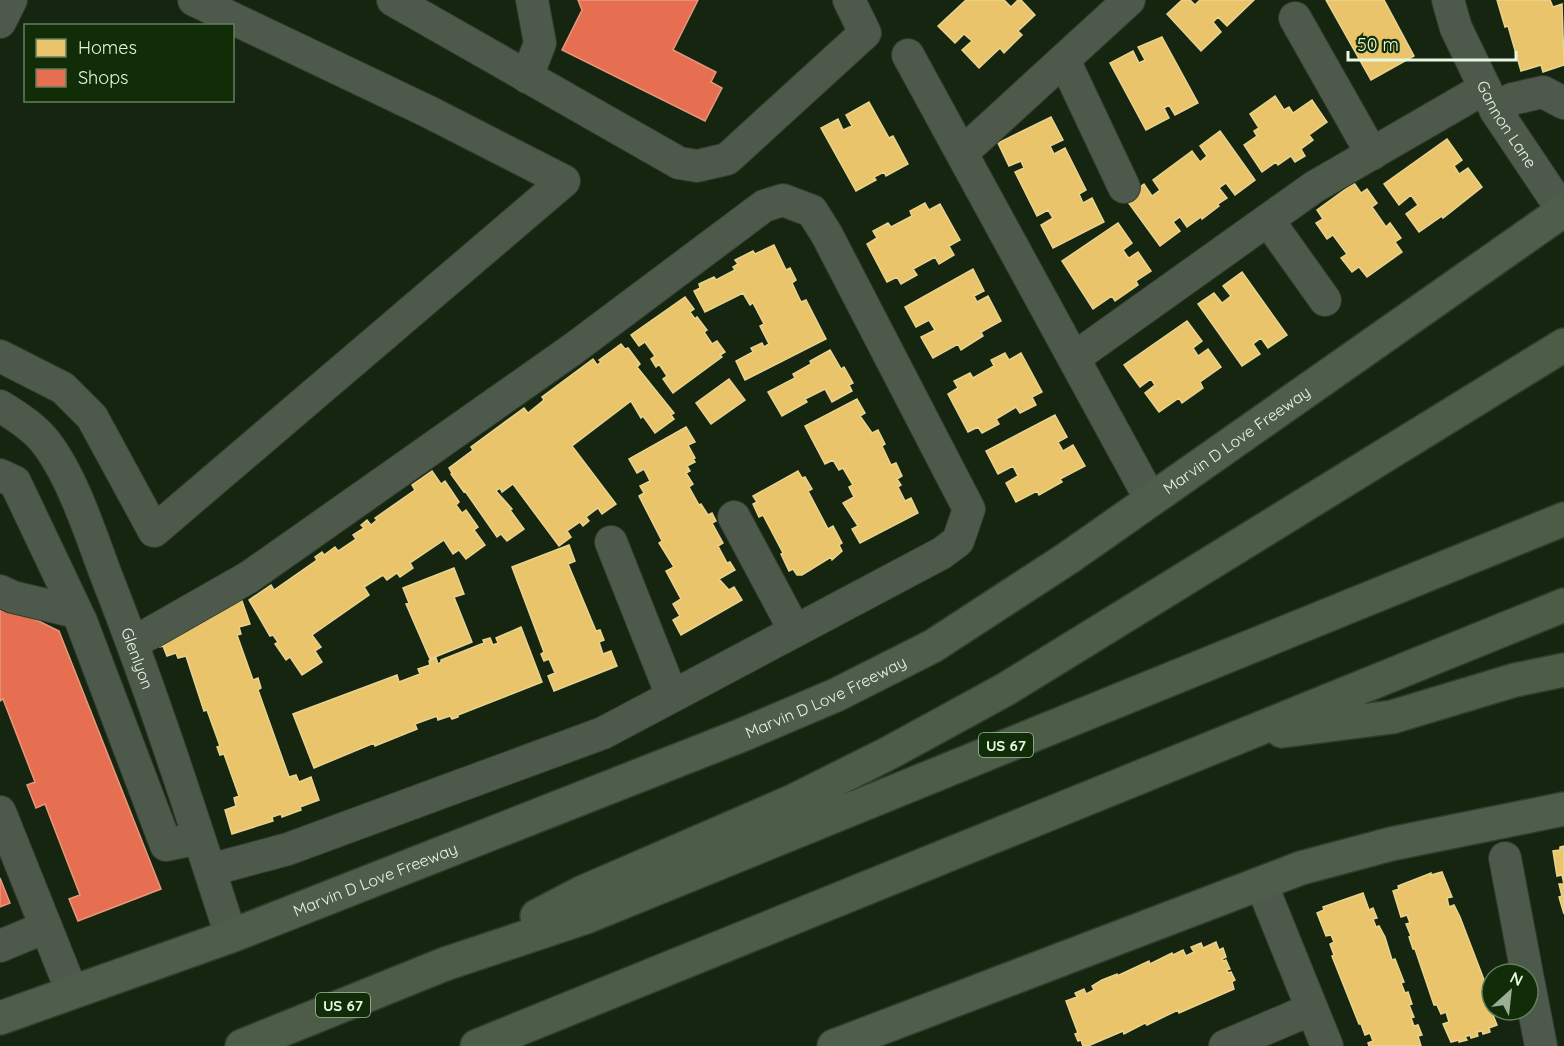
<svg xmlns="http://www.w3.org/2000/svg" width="1564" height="1046" font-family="Quicksand,sans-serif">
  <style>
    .homes { fill: #e9c46a; stroke: #e8d48e; stroke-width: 1.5 }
    .shops { fill: #e76f51; stroke: #e7987c; stroke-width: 1.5 }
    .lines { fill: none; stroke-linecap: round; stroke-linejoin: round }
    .minor-casing { stroke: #303c2d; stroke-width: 34 }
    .major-casing { stroke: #303c2d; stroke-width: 36 }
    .highway-casing { stroke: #303c2d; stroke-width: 36 }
    .minor { stroke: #4d594b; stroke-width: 32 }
    .major { stroke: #4f5d4c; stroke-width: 33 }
    .highway { stroke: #4c5c47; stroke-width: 33 }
    .labels { text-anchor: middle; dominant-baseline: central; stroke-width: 6; stroke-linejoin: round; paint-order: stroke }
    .shield { fill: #102d08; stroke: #a6bba1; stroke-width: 1.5 }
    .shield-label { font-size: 15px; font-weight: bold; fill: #e6f8e2 }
    .street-label { font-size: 16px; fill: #e6f8e2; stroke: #102d08 }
  </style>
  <rect width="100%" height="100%" fill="#152510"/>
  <!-- homes -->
  <path class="homes" d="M966,0H1004L1011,7L1018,0H1021L1035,15L1018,31L1022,35L1004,53L1000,48L979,68L962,50L972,41L964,34L955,43L938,26Z
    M1182,0H1190L1195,5L1200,0H1254L1227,26L1218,17L1213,22L1221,32L1201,51L1167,14Z
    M1326,0H1384L1414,56L1371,80Z
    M1497,0H1550L1553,7L1562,4L1564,65L1543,72L1541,65L1521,71L1508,26L1505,27Z
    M1162,37L1198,103L1175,115L1169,105L1164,108L1169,118L1146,130L1110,63L1133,51L1139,63L1145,60L1138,47Z
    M1275,96L1284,110L1289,107L1293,113L1312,100L1327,122L1309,135L1313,140L1301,149L1305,156L1295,162L1291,156L1278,165L1276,162L1262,172L1244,145L1257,136L1254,131L1259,128L1250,114Z
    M869,102L889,138L893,136L908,164L886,176L884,172L874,177L876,180L856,191L821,128L838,119L843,130L852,126L846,115Z
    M1051,117L1063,140L1050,146L1054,154L1065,148L1086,190L1079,194L1083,203L1092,198L1104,222L1053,248L1041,225L1053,218L1048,210L1037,216L1015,172L1024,168L1021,161L1009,166L998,143Z
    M1220,131L1255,180L1235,195L1226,183L1219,188L1227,198L1218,204L1219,206L1202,219L1201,217L1187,227L1180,217L1173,222L1180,231L1160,246L1125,198L1144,184L1152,196L1160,190L1153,180L1192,151L1200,162L1207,156L1200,146Z
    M1447,139L1462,160L1454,166L1459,174L1468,168L1482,187L1443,218L1442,216L1419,232L1406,214L1418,205L1411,195L1399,205L1384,184Z
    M1354,183L1361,193L1367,189L1377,203L1372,207L1386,227L1390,223L1401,238L1395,242L1402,252L1367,277L1359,267L1352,272L1341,258L1347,254L1333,235L1327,239L1316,223L1323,219L1317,210Z
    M925,203L929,210L940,204L960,240L949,246L954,255L939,264L935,257L913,269L917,275L901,284L897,277L887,282L867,244L877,238L873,231L888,223L891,227L912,216L910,211Z
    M1118,223L1132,243L1123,250L1127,256L1129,258L1138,252L1151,271L1136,281L1138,285L1115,301L1112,296L1093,309L1062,261Z
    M774,245L786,270L790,268L796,280L792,283L801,302L806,300L826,339L745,380L736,361L753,352L751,348L762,343L764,347L769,344L760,326L764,324L753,303L750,305L743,293L705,312L694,291L700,288L699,284L714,277L716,280L735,270L733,267L738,264L735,260L753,251L755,254Z
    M973,269L984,291L974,296L977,302L988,296L1001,321L981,332L983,336L961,350L958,344L933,358L921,337L935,330L929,320L916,327L905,307Z
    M1242,272L1287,335L1268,348L1261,338L1253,344L1260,354L1242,366L1198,304L1214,293L1222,303L1231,296L1223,286Z
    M685,297L694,309L690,312L695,319L697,317L707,330L704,332L712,344L717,341L725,352L720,355L722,357L673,393L663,379L667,376L659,364L656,367L651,359L655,356L645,342L639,346L631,335Z
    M1187,321L1202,341L1193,348L1198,356L1208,349L1221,367L1200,382L1203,388L1182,403L1179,398L1159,412L1145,393L1155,385L1151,379L1140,387L1124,365Z
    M621,344L625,349L628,348L640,364L637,367L674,413L671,415L674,419L655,433L643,416L641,418L631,401L572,446L616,504L602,514L598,508L586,517L589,521L583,526L580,522L567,531L571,537L559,546L513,484L502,492L500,488L496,491L512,509L510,510L524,529L507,541L501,534L497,537L465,491L464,492L451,474L452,473L449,468L473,450L471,447L524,408L528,413L544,400L542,397L593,359L597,365L601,362L599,360Z
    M830,350L841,369L844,367L853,383L849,385L852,391L832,402L825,389L805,399L807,402L782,416L768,392L795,378L793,374L811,364L810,361Z
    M1005,353L1009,360L1021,353L1042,392L1032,397L1036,405L1020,413L1016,407L996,419L999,424L982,433L978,427L968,432L948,394L958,388L954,381L970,373L973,378L994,366L991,360Z
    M729,379L745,400L711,424L696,403Z
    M857,399L865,413L860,416L872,433L878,430L885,444L882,446L891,465L896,463L902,476L897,479L901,485L898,487L905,501L911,498L918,513L860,543L852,529L858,526L843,503L854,497L849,487L853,485L843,468L839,470L833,460L825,464L805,426Z
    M1055,415L1067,437L1058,442L1063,451L1073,445L1085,466L1060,479L1062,482L1039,495L1037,491L1016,502L1006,483L1018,476L1013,466L998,474L986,451Z
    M686,427L695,442L688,445L695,458L693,459L695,462L687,466L690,471L686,473L693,484L689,487L699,505L701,504L708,515L712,513L716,521L712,523L723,543L718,546L727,563L730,562L735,570L719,579L729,590L734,587L742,600L681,635L673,620L680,616L673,604L681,599L666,571L674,567L659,543L662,541L639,496L644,493L640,486L650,481L644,469L637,473L629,459Z
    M432,471L441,484L445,481L459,502L456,505L462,513L466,510L478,527L474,530L485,545L466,559L459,550L453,554L444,540L410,563L413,568L400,577L397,573L387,580L383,575L364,587L369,595L312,635L321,647L315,651L322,662L302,675L290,657L286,660L275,644L278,642L273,635L270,636L249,600L271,585L274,590L317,560L315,557L322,552L324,555L335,547L338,551L356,539L353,535L364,528L361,525L367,520L371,525L377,520L375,518L415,490L412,485Z
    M798,471L802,478L805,477L812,489L808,491L828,529L833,526L842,543L839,545L842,551L832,560L831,557L802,575H797L793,569L789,571L781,554L783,553L763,515L759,517L753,504L757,502L753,496Z
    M569,545L575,561L568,564L596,631L600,630L604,640L599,642L603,654L611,651L617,666L554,691L548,676L555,673L549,659L544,661L541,654L544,652L512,567Z
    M454,568L464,594L454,597L472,642L430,659L406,604L409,603L403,588Z
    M242,601L250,624L239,627L241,634L237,635L253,680L258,678L261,688L258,690L289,777L296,775L299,782L311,777L319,800L300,807L301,810L282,817L281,814L272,817L273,821L232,834L225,810L236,806L234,798L239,796L224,754L220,755L217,747L220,746L207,710L204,711L186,656L178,658L176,653L167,656L163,646L159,647L155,637L203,611Z
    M521,627L542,682L458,715V717L452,719L450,716L438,720L437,716L415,724L417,729L375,746L374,743L314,768L293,714L397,675L399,682L420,674L418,669L430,665L429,661L436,658L438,664L441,662V660L484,643L483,640L490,638L493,645L498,643L496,638Z
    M1564,846V914L1559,897L1562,896L1559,884H1564L1562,875L1557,876L1553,851L1560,850V847Z
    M1442,872L1452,897L1447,898L1449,907L1454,905L1460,917L1486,985L1489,996L1485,998L1488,1006L1492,1004V1010H1495L1496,1013L1493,1015L1497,1025L1489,1028L1490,1032L1483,1034L1482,1031L1477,1032L1478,1036L1471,1038L1470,1035L1465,1037L1467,1040L1459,1042V1040L1451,1042L1443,1024L1449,1022L1446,1012L1441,1014L1437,1005H1434L1415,949H1413L1409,937L1411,936L1406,924L1410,923L1407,915L1401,917L1393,891L1399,889L1398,886L1431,873V875Z
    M1363,893L1369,910L1373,908L1377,918L1373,919L1376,927L1379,926L1385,937L1392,960L1395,959L1404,982L1401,983L1405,993L1408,992L1412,1004L1409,1005L1414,1017L1411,1018L1414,1026L1418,1025L1422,1035L1418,1036L1421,1046H1369L1368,1043L1373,1041L1370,1033L1365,1035L1361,1024H1359L1332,956L1334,955L1330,944L1334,942L1331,935L1326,936L1317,913L1324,910L1323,907Z
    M1216,942L1219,950L1223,948L1226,957L1222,959L1224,961L1226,960L1230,969L1227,970L1228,973L1231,972L1235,980L1232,982L1234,989L1179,1013L1178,1010L1147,1025L1145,1023L1124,1034L1123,1031L1088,1046H1083L1081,1040L1078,1041L1075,1034L1078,1033L1066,1001L1077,997L1075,993L1084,989L1086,994L1094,990L1092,986L1102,980L1117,974V976L1149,961L1150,964L1172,953L1173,955L1183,950L1186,956L1194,952L1191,947L1201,943L1203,948Z"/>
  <!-- shops -->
  <path class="shops" d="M578,0H698L673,50L716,72L711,82L722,88L705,121L562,50L582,10Z
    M0,602L59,631L161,889L78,921L69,899L80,895L45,804L36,808L27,785L35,782L3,699L0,701Z
    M0,878L10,903L0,907Z"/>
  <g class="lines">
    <!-- minor casing -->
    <g class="minor-casing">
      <g id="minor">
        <path d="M393,0L679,163L697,166L727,159L865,33L849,0"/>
        <path id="s1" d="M1448,0L1456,28L1496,111L1563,211"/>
        <path d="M1295,18L1372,154"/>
        <path d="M0,22L11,0"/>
        <path d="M908,55L1151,500"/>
        <path d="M1064,60L1124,187"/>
        <path d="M527,77L540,43L532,0"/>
        <path d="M1496,111L1512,99L1543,92L1564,103"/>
        <path d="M962,153L1129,0"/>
        <path d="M1268,220L1325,300"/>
        <path d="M0,356L63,388L92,417L154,531L564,181L429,112L194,0"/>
        <path d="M1074,358L1314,187L1485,88"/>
        <path id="s2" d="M0,406C15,415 32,426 43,439C71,472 91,535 106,575C153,694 192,815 231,936"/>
        <path d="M0,475L15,482L81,621L166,845L199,838"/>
        <path d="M734,517L795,631"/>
        <path d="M611,542L672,696"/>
        <path d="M0,591L13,597L76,612"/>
        <path d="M133,643L249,577L573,349L764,206L783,200L812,211L827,235L969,509L958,541L942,553L603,733L288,849L210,870"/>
        <path d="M0,812L72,992"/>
        <path d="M1505,858L1527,974"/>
        <path d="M1261,883L1327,1046"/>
        <path d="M0,946L46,927"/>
        <path d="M1528,979L1541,1046"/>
        <path d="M1225,1046L1312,1009"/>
      </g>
    </g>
    <!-- major casing -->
    <g class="major-casing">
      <g id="major">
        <path id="s3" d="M0,1018L231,936L742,735L836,695L933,646L1068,558L1564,210"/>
        <path d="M834,1046L1301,868L1391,844L1564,809"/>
      </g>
    </g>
    <!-- highway casing -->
    <g class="highway-casing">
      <path id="highway" d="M1282,731L1392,717L1515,680L1564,670
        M537,916L581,893L791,802L889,753L1006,689L1564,345
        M242,1046L445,964L586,917L1564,519
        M477,1046L1564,605"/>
    </g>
    <!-- minor -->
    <use href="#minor" class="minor"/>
    <!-- major -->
    <use href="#major" class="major"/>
    <!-- highway -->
    <use href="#highway" class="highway"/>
  </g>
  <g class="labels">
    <!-- shield labels -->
    <g class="shield">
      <rect x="979" y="733" width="54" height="24" rx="4.5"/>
      <rect x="316" y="993" width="54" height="24" rx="4.5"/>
    </g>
    <g class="shield-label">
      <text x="1006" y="745">US 67</text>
      <text x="343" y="1005">US 67</text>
    </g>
    <!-- street labels -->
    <g class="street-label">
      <text stroke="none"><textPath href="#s1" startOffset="138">Gannon Lane</textPath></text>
      <text stroke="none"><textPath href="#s3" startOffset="1372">Marvin D Love Freeway</textPath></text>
      <text stroke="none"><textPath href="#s2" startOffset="294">Glenlyon</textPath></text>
      <text stroke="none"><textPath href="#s3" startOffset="886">Marvin D Love Freeway</textPath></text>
      <text stroke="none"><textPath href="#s3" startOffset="400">Marvin D Love Freeway</textPath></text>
    </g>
  </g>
  <!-- legend -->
  <rect x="24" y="24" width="210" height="78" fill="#102d08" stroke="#667e5f" stroke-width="1.5"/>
  <rect x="36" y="39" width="30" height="18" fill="#e9c46a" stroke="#667e5f" stroke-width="1.5"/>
  <text x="78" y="54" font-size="18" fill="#e6f8e2">Homes</text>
  <rect x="36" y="69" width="30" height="18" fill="#e76f51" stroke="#667e5f" stroke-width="1.5"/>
  <text x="78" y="84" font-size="18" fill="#e6f8e2">Shops</text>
  <!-- north arrow -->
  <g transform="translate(1510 992) rotate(27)"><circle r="28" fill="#102d08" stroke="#667e5f" stroke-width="1.5"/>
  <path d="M0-4.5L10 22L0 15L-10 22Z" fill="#9dae98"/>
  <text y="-9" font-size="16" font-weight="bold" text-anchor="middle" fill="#e6f8e2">N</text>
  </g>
  <!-- scale -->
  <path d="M1348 51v9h168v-9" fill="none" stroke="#e6f8e2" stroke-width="3"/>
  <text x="1357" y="51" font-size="18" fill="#e6f8e2" stroke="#102d08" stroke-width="4.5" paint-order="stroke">50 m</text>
</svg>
